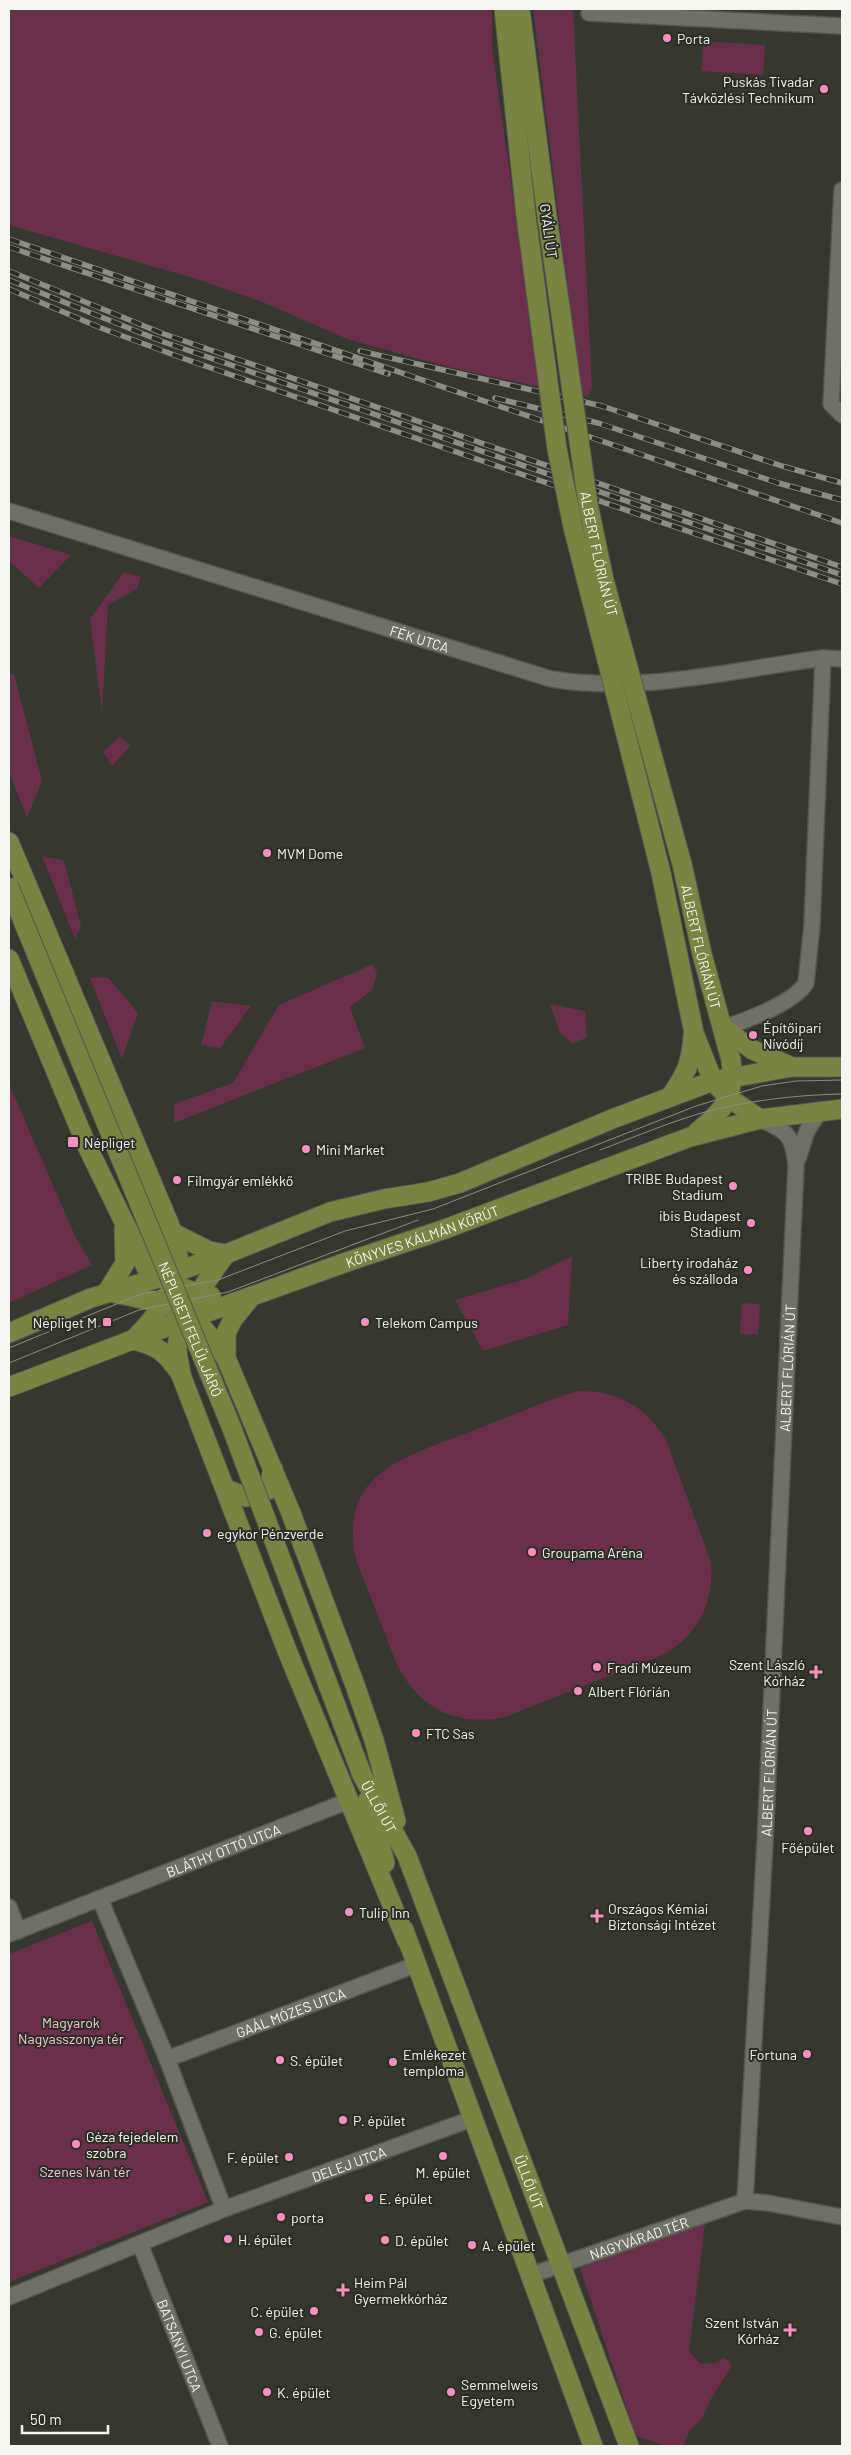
<svg xmlns="http://www.w3.org/2000/svg" width="851" height="2455" font-family="Barlow,sans-serif">
  <style>
    .green { fill: #692f4b }
    .lines { fill: none; stroke-linecap: round; stroke-linejoin: round }
    .minor-casing { stroke: #55574f; stroke-width: 18 }
    .major-casing { stroke: #55574f; stroke-width: 21 }
    .minor { stroke: #6f7167; stroke-width: 15 }
    .major { stroke: #788441; stroke-width: 19 }
    .tram { stroke: #8b8e86; stroke-width: 1 }
    .rail-casing { stroke: #8b8e86; stroke-width: 5.5 }
    .rail { stroke: #2b2e25; stroke-width: 4; stroke-dasharray: 11; stroke-linecap: butt }
    .major-bridge-casing { stroke: #55574f; stroke-width: 21; stroke-linecap: butt }
    .major-bridge { stroke: #788441; stroke-width: 19 }
    .poi-dot { fill: #fc8fc1; stroke: #2b2e25; stroke-width: 2 }
    .labels { text-anchor: middle; dominant-baseline: central; stroke-width: 4; stroke-linejoin: round; paint-order: stroke }
    .poi-label { font-size: 14px; fill: #f4f6f0; stroke: #2b2e25; text-anchor: start }
    .street-label { font-size: 14px; fill: #f4f6f0; stroke: #2b2e25 }
    .park-label { font-size: 14px; fill: #f6c7da; stroke: #2b2e25 }
  </style>
  <rect width="100%" height="100%" fill="#35382f"/>
  <!-- green -->
  <path class="green" d="M9,9H492V48L540,387L448,367L347,339L260,301L193,278L9,225Z
    M533,9H573L592,388L588,397L581,395Z
    M703,41L765,45L763,75L701,71Z
    M9,536L71,555L39,588L9,561Z
    M124,572L141,577L137,589L108,605L102,713L90,619Z
    M9,674H14L42,781L27,818L9,772Z
    M119,737L131,745L112,766L103,752Z
    M42,856L64,860L81,927L75,939Z
    M373,964L377,974L372,990L350,1007L365,1048L174,1123V1104L233,1083L279,1005Z
    M108,977L138,1013L122,1059L90,978Z
    M212,1001L251,1006L220,1048L201,1045Z
    M550,1004L585,1011L587,1037L573,1044L560,1033Z
    M9,1084L76,1238L92,1265L9,1303Z
    M572,1256L568,1325L483,1351L455,1300L525,1279Z
    M742,1303L760,1304L758,1335L740,1334Z
    M580,1391C619,1391 646,1407 666,1440L711,1562C714,1602 700,1633 665,1654L502,1718C454,1725 420,1709 397,1665L356,1560C339,1476 397,1460 461,1435C495,1422 530,1408 564,1395Z
    M92,1921L208,2202L9,2282V1954Z
    M705,2223L689,2351L701,2364L714,2363L723,2358L729,2361L731,2367L711,2399L702,2419L690,2430L683,2446H666L636,2436L580,2268Z"/>
  <g class="lines">
    <!-- minor casing -->
    <g class="minor-casing">
      <g id="minor">
        <path d="M589,13L842,26"/>
        <path d="M842,190L831,404L842,415"/>
        <path id="s1" d="M9,511L551,679C642,694 732,670 823,658L842,659"/>
        <path d="M723,1028C745,1021 794,1003 806,983L812,925L823,658"/>
        <path d="M798,1159L807,1131L820,1111"/>
        <path d="M100,1899L167,2059L224,2209"/>
        <path d="M9,1907L18,1931"/>
        <path id="s2" d="M9,1934L348,1801"/>
        <path id="s3" d="M167,2059L415,1965"/>
        <path id="s4" d="M745,2201L765,1842L796,1165C793,1135 787,1131 760,1119"/>
        <path id="s5" d="M140,2244L220,2446"/>
        <path id="s6" d="M531,2275L745,2201L768,2203L842,2217"/>
        <path id="s7" d="M9,2297L224,2209L474,2118"/>
      </g>
    </g>
    <!-- major casing -->
    <g class="major-casing">
      <g id="major">
        <path d="M504,9L526,216"/>
        <path d="M520,9L547,216"/>
        <path d="M648,821L661,873L694,1033L713,1081L729,1098L760,1119"/>
        <path d="M9,842L173,1233C175,1240 178,1248 178,1256C179,1286 156,1317 136,1337"/>
        <path id="s8" d="M682,864L702,954L731,1060C735,1097 725,1110 697,1132"/>
        <path d="M9,959L87,1146L146,1267C163,1281 189,1292 211,1296"/>
        <path d="M723,1028L753,1050L792,1067"/>
        <path d="M670,1097C686,1074 691,1064 693,1036"/>
        <path d="M173,1233L209,1251L226,1254"/>
        <path d="M226,1254C209,1276 179,1320 177,1348C177,1356 180,1366 181,1375L288,1653L407,1941"/>
        <path d="M107,1292L125,1263L124,1228"/>
        <path d="M114,1293L162,1303L187,1314L204,1329L226,1358L291,1513L355,1685L374,1740L396,1821"/>
        <path d="M9,1333L91,1298L162,1277L226,1254L330,1212L384,1199L428,1192L460,1183L612,1119L713,1081L792,1067H842"/>
        <path d="M133,1340C159,1346 165,1352 181,1374"/>
        <path d="M226,1358V1333L233,1319L251,1297"/>
        <path id="s9" d="M9,1387L169,1326L341,1264L445,1229L690,1137L760,1119L842,1109"/>
        <path d="M226,1489L246,1497L268,1490L273,1469"/>
        <path id="s10" d="M362,1775L407,1856L629,2446"/>
        <path d="M368,1800L385,1863"/>
        <path d="M404,1930L593,2446"/>
      </g>
    </g>
    <!-- minor -->
    <use href="#minor" class="minor"/>
    <!-- major -->
    <use href="#major" class="major"/>
    <!-- tram -->
    <path class="tram" d="M600,1150C632,1138 665,1124 698,1114C744,1101 794,1095 842,1094
      M9,1348L141,1294L218,1280L345,1231L433,1209L696,1106L762,1086L796,1081L842,1080
      M9,1363L139,1310L228,1292L418,1220"/>
    <!-- rail casing -->
    <g class="rail-casing">
      <path id="rail" d="M9,239L842,523
        M9,247L388,374
        M9,271L164,334L842,567
        M9,280L161,341L842,575
        M9,289L101,328L185,359L842,584
        M360,351L602,406L782,466L842,483
        M495,398L598,423L778,483L842,500"/>
    </g>
    <!-- rail -->
    <use href="#rail" class="rail"/>
    <!-- major-bridge casing -->
    <g class="major-bridge-casing">
      <g id="major-bridge">
        <path d="M526,216L557,449L573,527L648,821"/>
        <path id="s11" d="M547,216L588,504L604,580L682,864"/>
        <path id="s12" d="M9,887L231,1426L362,1775"/>
      </g>
    </g>
    <!-- major-bridge -->
    <use href="#major-bridge" class="major-bridge"/>
  </g>
  <!-- markers -->
  <g class="poi-dot">
    <circle cx="667" cy="38" r="5"/>
    <circle cx="824" cy="89" r="5"/>
    <circle cx="267" cy="853" r="5"/>
    <circle cx="753" cy="1035" r="5"/>
    <rect x="67" y="1136" width="12" height="12" rx="2.5"/>
    <circle cx="306" cy="1149" r="5"/>
    <circle cx="177" cy="1180" r="5"/>
    <circle cx="733" cy="1186" r="5"/>
    <circle cx="751" cy="1223" r="5"/>
    <circle cx="748" cy="1270" r="5"/>
    <rect x="102" y="1317" width="10" height="10" rx="2.5"/>
    <circle cx="365" cy="1322" r="5"/>
    <circle cx="207" cy="1533" r="5"/>
    <circle cx="532" cy="1552" r="5"/>
    <circle cx="597" cy="1667" r="5"/>
    <path d="M813.5 1664.5h5v5h5v5h-5v5h-5v-5h-5v-5h5z"/>
    <circle cx="578" cy="1691" r="5"/>
    <circle cx="416" cy="1733" r="5"/>
    <circle cx="808" cy="1831" r="5"/>
    <circle cx="349" cy="1912" r="5"/>
    <path d="M594.5 1908.5h5v5h5v5h-5v5h-5v-5h-5v-5h5z"/>
    <circle cx="807" cy="2054" r="5"/>
    <circle cx="280" cy="2060" r="5"/>
    <circle cx="393" cy="2062" r="5"/>
    <circle cx="343" cy="2120" r="5"/>
    <circle cx="76" cy="2144" r="5"/>
    <circle cx="443" cy="2156" r="5"/>
    <circle cx="289" cy="2157" r="5"/>
    <circle cx="369" cy="2198" r="5"/>
    <circle cx="281" cy="2217" r="5"/>
    <circle cx="228" cy="2239" r="5"/>
    <circle cx="385" cy="2240" r="5"/>
    <circle cx="472" cy="2245" r="5"/>
    <path d="M340.5 2282.5h5v5h5v5h-5v5h-5v-5h-5v-5h5z"/>
    <circle cx="314" cy="2311" r="5"/>
    <path d="M787.5 2322.5h5v5h5v5h-5v5h-5v-5h-5v-5h5z"/>
    <circle cx="259" cy="2332" r="5"/>
    <circle cx="267" cy="2392" r="5"/>
    <circle cx="451" cy="2392" r="5"/>
  </g>
  <g class="labels">
    <!-- poi labels -->
    <g class="poi-label">
      <text x="677" y="38">Porta</text>
      <text x="814" y="81" text-anchor="end">Puskás Tivadar<tspan x="814" dy="16">Távközlési Technikum</tspan></text>
      <text x="277" y="853">MVM Dome</text>
      <text x="763" y="1027">Építőipari<tspan x="763" dy="16">Nívódíj</tspan></text>
      <text x="84" y="1142">Népliget</text>
      <text x="316" y="1149">Mini Market</text>
      <text x="723" y="1178" text-anchor="end">TRIBE Budapest<tspan x="723" dy="16">Stadium</tspan></text>
      <text x="187" y="1180">Filmgyár emlékkő</text>
      <text x="741" y="1215" text-anchor="end">ibis Budapest<tspan x="741" dy="16">Stadium</tspan></text>
      <text x="738" y="1262" text-anchor="end">Liberty irodaház<tspan x="738" dy="16">és szálloda</tspan></text>
      <text x="97" y="1322" text-anchor="end">Népliget M</text>
      <text x="375" y="1322">Telekom Campus</text>
      <text x="217" y="1533">egykor Pénzverde</text>
      <text x="542" y="1552">Groupama Aréna</text>
      <text x="805" y="1664" text-anchor="end">Szent László<tspan x="805" dy="16">Kórház</tspan></text>
      <text x="607" y="1667">Fradi Múzeum</text>
      <text x="588" y="1691">Albert Flórián</text>
      <text x="426" y="1733">FTC Sas</text>
      <text x="808" y="1847" text-anchor="middle">Főépület</text>
      <text x="608" y="1908">Országos Kémiai<tspan x="608" dy="16">Biztonsági Intézet</tspan></text>
      <text x="359" y="1912">Tulip Inn</text>
      <text x="403" y="2054">Emlékezet<tspan x="403" dy="16">temploma</tspan></text>
      <text x="797" y="2054" text-anchor="end">Fortuna</text>
      <text x="290" y="2060">S. épület</text>
      <text x="353" y="2120">P. épület</text>
      <text x="86" y="2136">Géza fejedelem<tspan x="86" dy="16">szobra</tspan></text>
      <text x="279" y="2157" text-anchor="end">F. épület</text>
      <text x="443" y="2172" text-anchor="middle">M. épület</text>
      <text x="379" y="2198">E. épület</text>
      <text x="291" y="2217">porta</text>
      <text x="238" y="2239">H. épület</text>
      <text x="395" y="2240">D. épület</text>
      <text x="482" y="2245">A. épület</text>
      <text x="354" y="2282">Heim Pál<tspan x="354" dy="16">Gyermekkórház</tspan></text>
      <text x="304" y="2311" text-anchor="end">C. épület</text>
      <text x="779" y="2322" text-anchor="end">Szent István<tspan x="779" dy="16">Kórház</tspan></text>
      <text x="269" y="2332">G. épület</text>
      <text x="461" y="2384">Semmelweis<tspan x="461" dy="16">Egyetem</tspan></text>
      <text x="277" y="2392">K. épület</text>
    </g>
    <!-- street labels -->
    <g class="street-label">
      <text transform="translate(549 231) rotate(82)">GYÁLI ÚT</text>
      <text stroke="none"><textPath href="#s11" startOffset="342">ALBERT FLÓRIÁN ÚT</textPath></text>
      <text stroke="none"><textPath href="#s1" startOffset="430">FÉK UTCA</textPath></text>
      <text stroke="none"><textPath href="#s8" startOffset="85">ALBERT FLÓRIÁN ÚT</textPath></text>
      <text stroke="none"><textPath href="#s9" startOffset="440">KÖNYVES KÁLMÁN KÖRÚT</textPath></text>
      <text stroke="none"><textPath href="#s12" startOffset="478">NÉPLIGETI FELÜLJÁRÓ</textPath></text>
      <text stroke="none"><textPath href="#s4" startOffset="834">ALBERT FLÓRIÁN ÚT</textPath></text>
      <text stroke="none"><textPath href="#s4" startOffset="429">ALBERT FLÓRIÁN ÚT</textPath></text>
      <text stroke="none"><textPath href="#s10" startOffset="36">ÜLLŐI ÚT</textPath></text>
      <text stroke="none"><textPath href="#s2" startOffset="230">BLÁTHY OTTÓ UTCA</textPath></text>
      <text stroke="none"><textPath href="#s3" startOffset="132">GAÁL MÓZES UTCA</textPath></text>
      <text stroke="none"><textPath href="#s7" startOffset="365">DELEJ UTCA</textPath></text>
      <text stroke="none"><textPath href="#s10" startOffset="441">ÜLLŐI ÚT</textPath></text>
      <text stroke="none"><textPath href="#s6" startOffset="114">NAGYVÁRAD TÉR</textPath></text>
      <text stroke="none"><textPath href="#s5" startOffset="109">BATSÁNYI UTCA</textPath></text>
    </g>
    <!-- park labels -->
    <g class="park-label">
      <text x="71" y="2022">Magyarok<tspan x="71" dy="16">Nagyasszonya tér</tspan></text>
      <text x="85" y="2171">Szenes Iván tér</text>
    </g>
  </g>
  <!-- border -->
  <rect width="851" height="2455" fill="none" stroke="#f4f6f0" stroke-width="20"/>
  <!-- scale -->
  <path d="M22 2425v8h86v-8" fill="none" stroke="#f4f6f0" stroke-width="2.5"/>
  <text x="30" y="2425" font-size="15" fill="#f4f6f0" stroke="#2b2e25" stroke-width="4" paint-order="stroke">50 m</text>
</svg>
